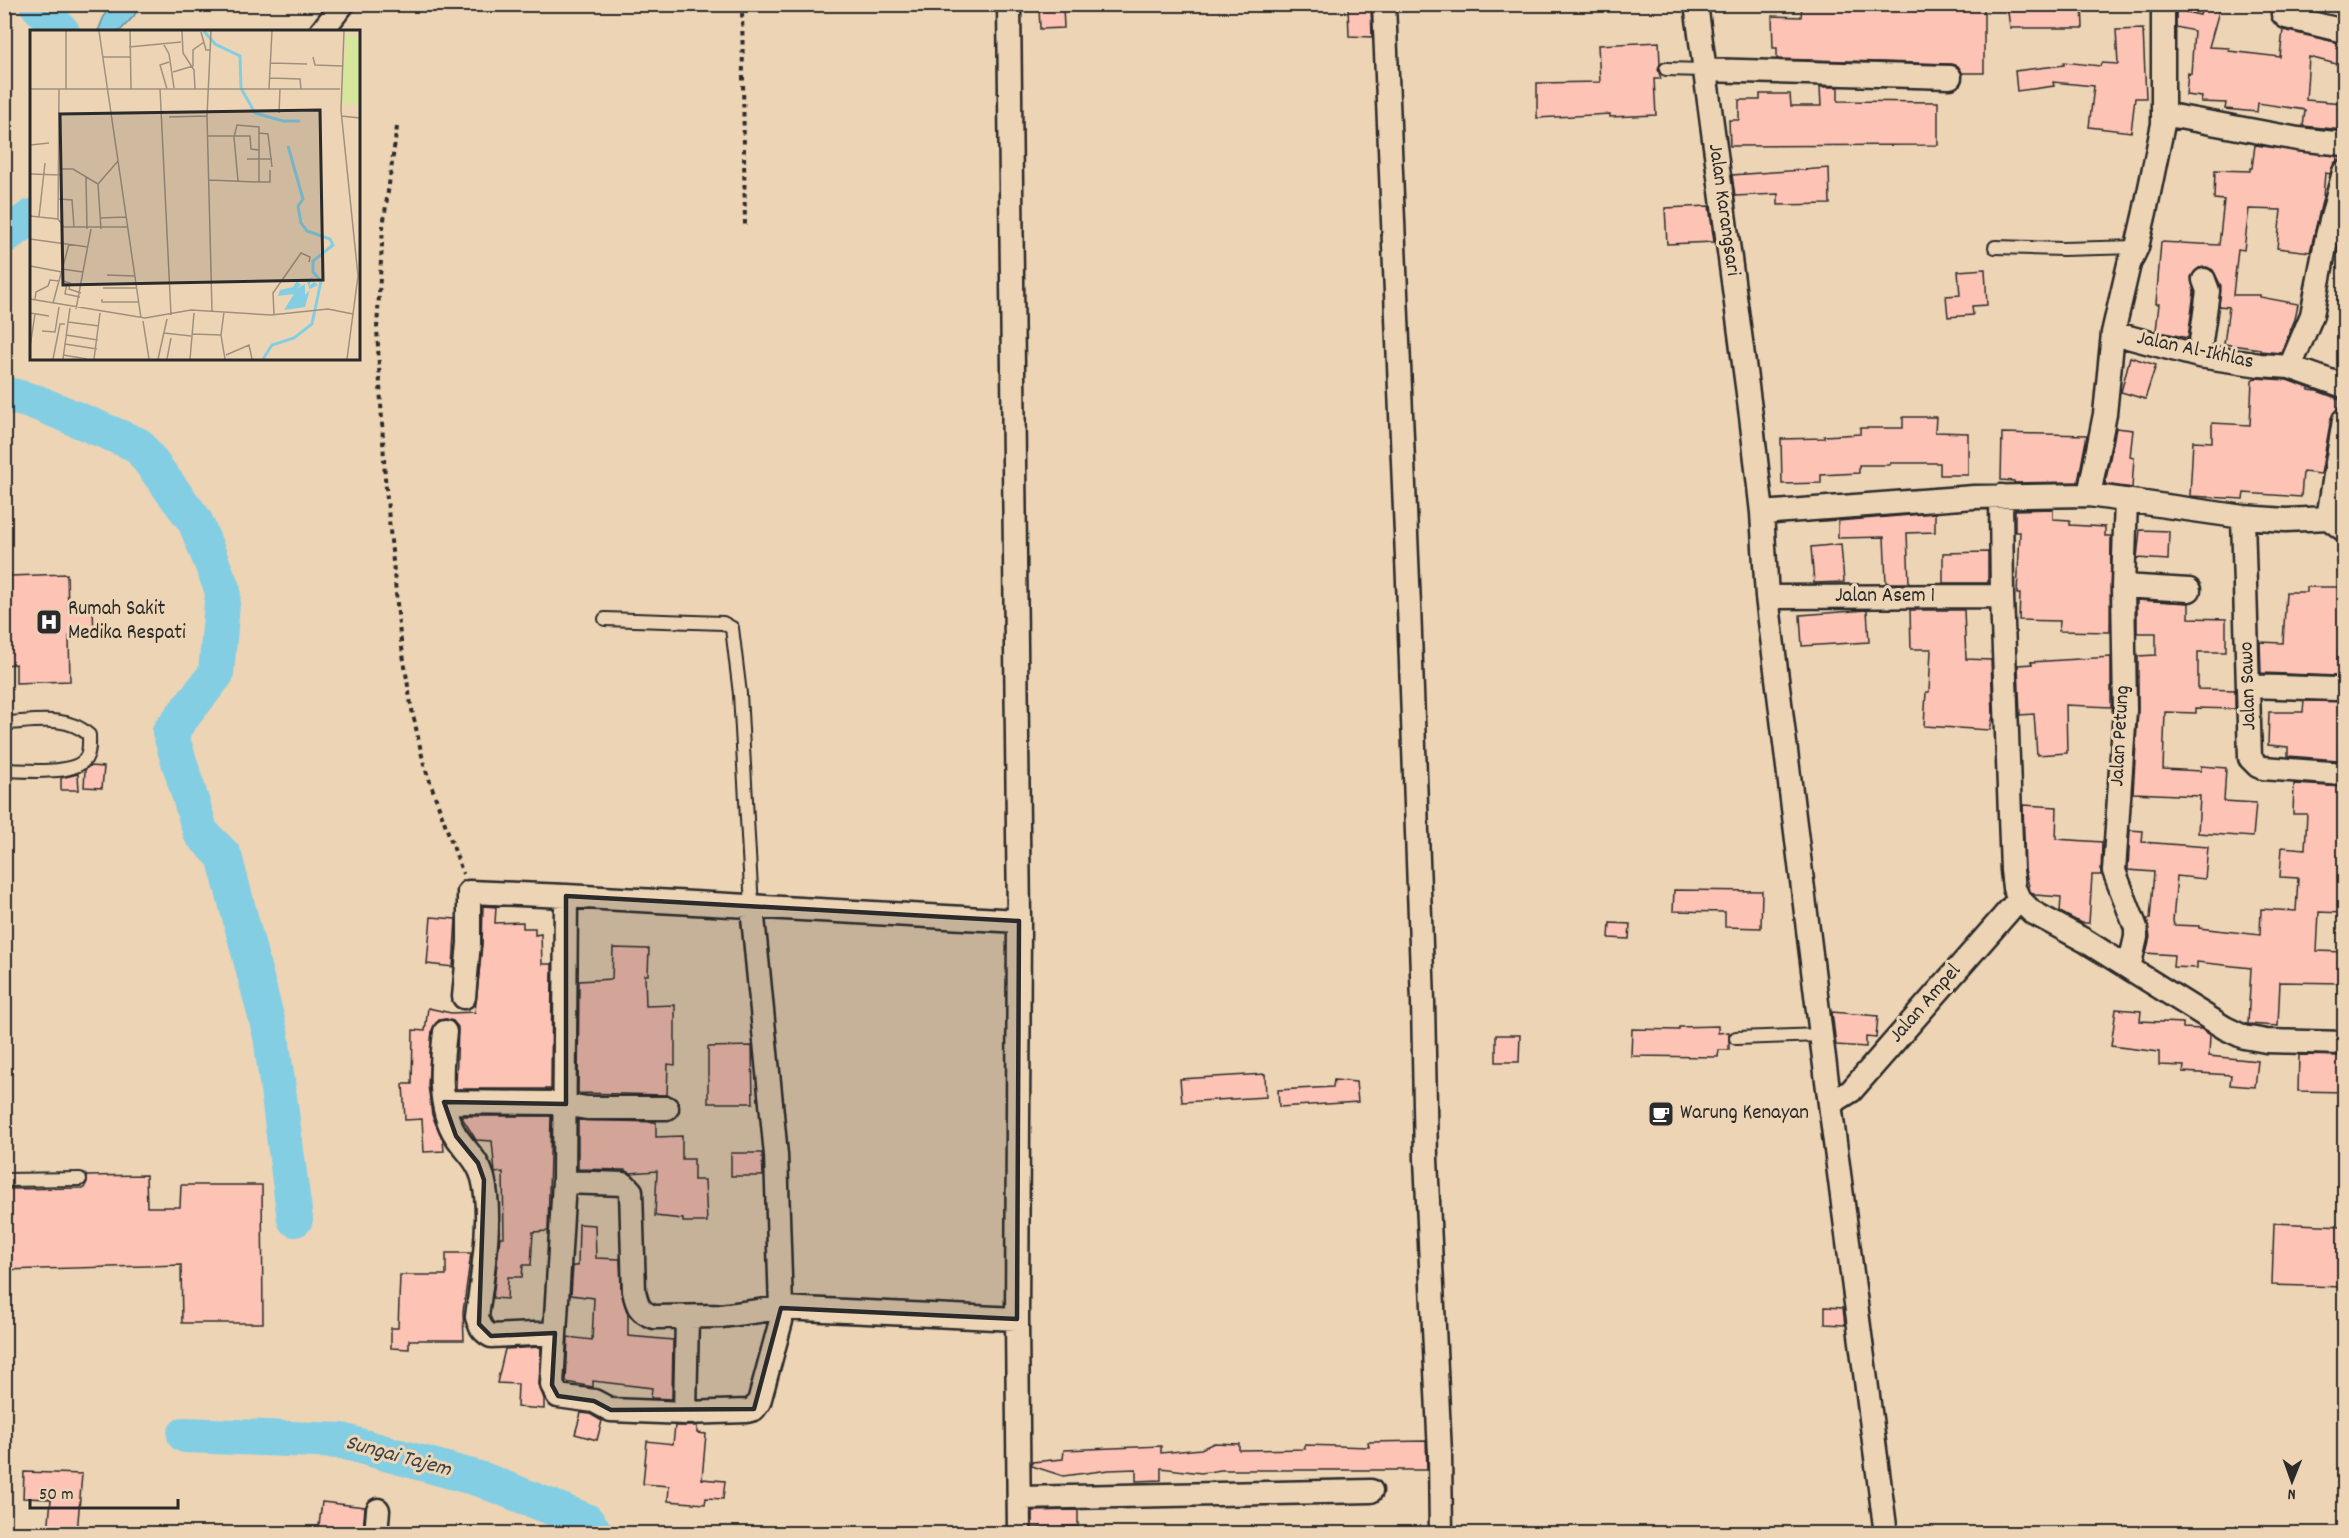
<svg xmlns="http://www.w3.org/2000/svg" width="2349" height="1538" font-family="Dekko,sans-serif">
  <style>
    .water { fill: #84cee4; stroke: #608d9a; stroke-width: 1.5 }
    .lines { fill: none; stroke-linecap: round; stroke-linejoin: round }
    .river { stroke: #84cee4; stroke-width: 36 }
    .building { fill: #fdc3b4; stroke: #2b2b2b; stroke-width: 1.5 }
    .service-casing { stroke: #2b2b2b; stroke-width: 16 }
    .minor-casing { stroke: #2b2b2b; stroke-width: 27 }
    .path { stroke: #2b2b2b; stroke-width: 4; stroke-dasharray: 4.5 4.5; stroke-linecap: butt }
    .service { stroke: #edd4b5; stroke-width: 12 }
    .minor { stroke: #edd4b5; stroke-width: 22 }
    .marked { fill: #2b2b2b; fill-opacity: 0.2; stroke: #2b2b2b; stroke-width: 4.5; stroke-linejoin: round }
    .labels { text-anchor: middle; dominant-baseline: central; stroke-width: 6; stroke-linejoin: round; paint-order: stroke }
    .street-label { font-size: 21px; fill: #2b2b2b; stroke: #edd4b5 }
    .poi-label { font-size: 21px; fill: #2b2b2b; stroke: #edd4b5; text-anchor: start }
    .water-label { font-size: 22px; font-style: italic; fill: #384347; stroke: #edd4b5 }
    .inset-river { fill: none; stroke: #84cee4; stroke-width: 3 }
    .inset-road { fill: none; stroke: #9f907e; stroke-width: 1.5 }
    .view { fill: #2b2b2b; fill-opacity: 0.15; stroke: #2b2b2b; stroke-width: 3 }
    .inset-edge { fill: none; stroke: #2b2b2b; stroke-width: 3 }
  </style>
  <rect width="100%" height="100%" fill="#edd4b5"/>
  <filter id="ink" filterUnits="userSpaceOnUse"><feTurbulence type="fractalNoise" baseFrequency=".0167" numOctaves="2"/><feDisplacementMap in="SourceGraphic" scale="12" xChannelSelector="R" yChannelSelector="G"/><feConvolveMatrix kernelMatrix="1 2 1 2 8 2 1 2 1" color-interpolation-filters="sRGB"/></filter>
  <g filter="url(#ink)">
    <!-- water -->
    <path class="water" d="M104,5V4L140,5L134,16L120,31H98L105,14Z"/>
    <g class="lines">
      <!-- river -->
      <path class="river" d="M37,4L62,32
        M4,236L32,217
        M4,394L38,403L138,445L195,521L223,591L216,674L170,732L201,833L224,856L271,1036L295,1219
        M185,1435L342,1441L483,1480L586,1521L596,1534"/>
    </g>
    <!-- building -->
    <path class="building" d="M1802,4H1984V73H1962L1958,66L1950,64L1777,59V48H1773L1772,16L1801,17Z
      M2007,4H2082L2083,28H2010Z
      M2203,4H2221L2209,47L2229,48V51L2280,57L2283,30L2344,44V66L2309,57L2306,100L2344,103V130L2303,126L2305,110L2258,103L2257,112L2225,109L2226,103L2201,102L2202,97L2186,95L2188,73L2191,74L2194,31L2176,27V14L2177,10L2200,15Z
      M1063,6L1064,28L1040,29L1039,7Z
      M1348,7H1371L1372,37L1349,36Z
      M2143,29L2146,98H2135L2131,132L2089,127L2094,86L2053,82L2054,86L2017,91L2015,71L2064,65V62L2100,66L2101,63L2118,64L2116,30Z
      M1659,42L1660,64L1658,69L1661,79H1654L1656,115L1610,117V114L1537,118V83L1600,82L1598,45Z
      M1820,87H1838V101L1938,102V145L1730,146L1729,120H1739V100H1760V94H1790L1791,106H1821Z
      M2255,145L2343,157L2334,163L2330,174L2325,173L2323,197L2310,252L2277,248L2281,210L2249,209L2244,250L2238,249L2233,295H2260V297L2298,304L2295,319L2281,353L2260,351V349L2224,344L2229,307L2219,306L2221,286L2213,270L2207,267L2199,268L2191,277L2194,292L2188,338L2156,331L2159,304H2156L2161,242L2219,245L2224,200L2214,199L2215,170L2250,171V168H2252Z
      M1829,168L1830,204L1778,205V194L1735,196L1732,175Z
      M1709,206L1714,242L1667,244L1665,208Z
      M1985,269L1987,305L1972,306L1973,315L1948,317L1946,296L1960,295L1958,271Z
      M2130,357L2156,365L2145,399L2121,392Z
      M2255,378L2287,380L2309,388V390L2317,391L2339,399V408L2331,418L2321,474L2303,472L2301,497L2244,493L2243,499L2190,496L2193,441L2212,442V423L2250,425L2252,380Z
      M1903,417H1936L1935,432L1968,433V475H1940V463H1890V465H1859V473L1821,475V483L1782,484L1781,439L1824,438V436L1860,434V428H1903Z
      M2116,428L2133,430L2130,457L2134,458L2132,488L2105,484Z
      M2002,433L2087,435L2078,482L2014,483V481L2001,480Z
      M2053,509V519L2070,520V525L2105,527V536H2111L2110,632L2059,631L2060,621L2019,620L2020,594H2017L2020,532H2015V510Z
      M1935,513V532L1907,533L1909,583H1886L1884,537L1838,538V521Z
      M2140,530L2169,531L2168,560L2137,558Z
      M1841,544L1844,582L1814,583L1811,547Z
      M1988,552V583H1943V553Z
      M67,574L68,609H93L94,635L69,636L70,681L16,683V664L4,665V598H10V576Z
      M2307,587H2344V650H2338L2337,676L2261,673L2260,642L2283,643L2286,592H2307Z
      M2137,600L2189,603V618L2226,619V652H2198V689L2235,690V709L2196,708V713L2165,712L2163,769L2201,771V766L2226,768L2224,801L2256,803L2253,837L2198,833L2200,796L2133,793L2138,711V656L2156,655V633H2137Z
      M1867,610L1869,642L1802,646L1800,615Z
      M1910,610H1964L1966,659L1991,660L1993,716L1990,730L1924,726L1926,692H1929L1931,649H1911Z
      M2111,657V707L2066,705L2067,753L2037,755L2034,714L2020,715L2018,665L2032,664L2031,662Z
      M2304,701H2339L2338,760L2288,756V747L2268,745L2269,712H2303Z
      M89,766L104,767L102,788L84,787L85,770Z
      M78,774L79,790H61V778Z
      M2294,784L2344,787V913L2319,912L2317,951L2344,952V983L2280,982L2278,1026L2248,1024L2251,968L2197,962V968L2173,967L2174,955L2146,953L2150,937L2147,919H2150L2154,872L2128,870L2130,830L2143,831L2142,842L2208,847L2205,879L2177,876L2173,921L2174,925L2199,926V928L2260,935L2261,909L2296,911L2298,878L2280,877L2282,847L2305,849L2307,814H2293Z
      M2023,805L2057,807L2056,839L2102,842L2101,875H2092L2089,923H2081L2060,912L2061,897L2035,895L2030,891L2025,869Z
      M1674,890L1762,891L1761,928L1725,927V912L1673,911Z
      M483,906L496,907L495,923L523,922V928H535V935L541,934L542,964H552L551,1089H456L458,1027L453,1021L446,1019L439,1020L432,1030L428,1085L432,1115L443,1141L444,1151L424,1152L422,1119L405,1120L403,1084H412L413,1030L425,1031L428,1008L451,1013L475,1012L482,944Z
      M431,917L456,919L453,967L427,964Z
      M1610,923L1630,924L1629,939L1609,938Z
      M613,948L649,949L648,975H645L646,1006L675,1005V1065L668,1064L667,1095L578,1093L579,981L612,979Z
      M2116,1009L2141,1011L2140,1021L2183,1023V1028L2201,1029L2210,1035L2209,1056L2258,1061L2255,1087L2230,1085L2231,1075L2183,1072L2184,1066L2159,1065V1052L2111,1046Z
      M1832,1012L1878,1016L1876,1038L1866,1037V1047L1836,1045Z
      M1718,1026V1033L1729,1032V1050H1719L1718,1057L1631,1056L1632,1029L1679,1030V1027Z
      M1496,1035H1520L1519,1062H1496Z
      M752,1046L753,1103H708V1047Z
      M2299,1055L2344,1056V1092L2298,1091Z
      M1265,1074L1266,1097L1182,1102L1180,1079Z
      M1334,1080L1356,1082L1358,1102L1279,1107L1278,1090L1333,1087Z
      M461,1116H551L548,1231L533,1232L531,1265H523L522,1277H508L507,1299L493,1298L500,1237H504L503,1172L495,1173L492,1141L476,1140Z
      M578,1120L656,1122V1137L682,1136V1159H694V1180H705L707,1222H683V1219L655,1216L657,1171L630,1173L625,1170L578,1169Z
      M731,1153H762L763,1176H731Z
      M146,1175L147,1207H180L181,1185H262L263,1323H182L181,1265L4,1270V1189L84,1188L87,1182V1176Z
      M2274,1223L2344,1226V1287L2272,1285Z
      M579,1224L595,1225L596,1258L620,1259L621,1292L628,1315V1336L673,1340L672,1399L651,1398L652,1388L593,1381V1387L566,1382L568,1337L592,1340L594,1298L571,1295L573,1266H578Z
      M446,1253H471L463,1312L464,1340H409V1349L391,1348V1328H398L400,1275H446Z
      M1825,1307L1843,1308L1845,1325L1825,1324Z
      M541,1347L539,1384L544,1399V1409L517,1407L518,1384L497,1383L505,1349Z
      M581,1413L590,1414L602,1421L597,1440L575,1434Z
      M675,1426H697V1433L706,1434L702,1479L725,1481L723,1499L706,1498L705,1504L668,1501L669,1486L643,1484L647,1441L673,1444Z
      M1426,1441L1427,1470H1221L1201,1473L1161,1468V1480L1136,1481V1469L1109,1470L1063,1476L1032,1466V1462L1063,1459L1064,1450L1161,1446V1453L1201,1449L1214,1443L1239,1444V1450L1305,1449V1445L1369,1447L1368,1442Z
      M24,1472L82,1474L77,1533H48L51,1499L23,1498Z
      M322,1502L365,1507L363,1533H318Z
      M1078,1510V1526L1032,1528V1511Z"/>
    <g class="lines">
      <!-- service casing -->
      <g class="service-casing">
        <path id="service" d="M1666,69L1704,70
          M1995,247L2063,249L2137,247
          M605,619L723,623L732,628L740,694L752,907
          M4,723C33,722 67,714 89,735C89,743 90,751 86,758C75,776 24,770 4,770
          M1736,1038L1821,1035
          M4,1180L80,1179"/>
      </g>
      <!-- minor casing -->
      <g class="minor-casing">
        <path id="minor" d="M1009,4L1019,921L1017,1319L1019,1534
          M1384,4L1409,606L1423,1002L1426,1159L1440,1454L1441,1534
          M1696,4L1751,416L1762,513L1767,597L1821,1035L1886,1534
          M2283,4V14L2286,17L2344,31
          M321,32L343,4
          M1704,70L1950,77
          M2163,114L2298,139L2344,144
          M2113,333L2199,356L2260,365L2290,367L2344,386
          M2199,356L2208,291L2204,280
          M2290,367L2312,315L2327,236L2344,172
          M2089,495L2105,414L2113,333L2129,264L2137,247L2145,212L2163,124V4
          M2001,496L2002,596L2012,870L2014,888L2019,899L2032,912L2084,940L2225,1028L2244,1037L2266,1041L2344,1043
          M2126,500L2123,586L2125,710L2114,871L2136,928V937L2129,968
          M1762,513L1974,497L2089,495L2243,517L2286,520L2328,518L2344,530
          M2243,517L2250,758L2258,766L2263,768L2344,774
          M2328,518L2344,420
          M2123,586L2189,590
          M1767,597L2002,596
          M2249,686L2335,689
          M464,997L469,943V892L566,896
          M445,1032C441,1064 437,1107 456,1136C466,1151 478,1160 483,1178C493,1217 482,1276 477,1317C480,1326 482,1331 491,1336L555,1333
          M444,1102L555,1103L587,1108H667
          M1830,1104L1851,1091L2019,899
          M564,1182L552,1385L558,1396L594,1401L611,1410L685,1413L747,1411L754,1409L759,1402L781,1321V1308L776,1155L752,907
          M1017,1319L781,1308L721,1316L654,1317C639,1312 637,1305 634,1291L631,1191L624,1184L564,1182L566,896L1019,921
          M685,1413L687,1317
          M1020,1498L1371,1491
          M376,1534L378,1510"/>
      </g>
      <!-- path -->
      <path class="path" d="M742,4L745,226
        M397,127L383,227L377,328L385,478L400,635L411,705L424,765L463,874"/>
      <!-- service -->
      <use href="#service" class="service"/>
      <!-- minor -->
      <use href="#minor" class="minor"/>
    </g>
  </g>
  <!-- marked area -->
  <path class="marked" d="M566,896L1019,921L1017,1319L781,1308L754,1409L611,1410L594,1401L558,1396L552,1385L555,1333L491,1336L479,1324L484,1180L478,1163L456,1136L444,1102L566,1104Z"/>
  <!-- icons -->
  <defs>
    <g id="hospital-square" transform="scale(1.35)"><rect x="-9" y="-9" width="18" height="18" rx="4" fill="#2b2b2b" stroke="#edd4b5"/><path d="M-5-5h3v3.5h4V-5h3V5h-3V1.5h-4V5h-3Z" fill="#fff"/></g>
    <g id="cafe-square" transform="scale(1.35)"><rect x="-9" y="-9" width="18" height="18" rx="4" fill="#2b2b2b" stroke="#edd4b5"/><path d="M-5.5-4.5H6V0H3Q3 3.5 0 3.5H-2.5Q-5.5 3.5-5.5 0ZM3-3.2v2h1.7v-2ZM-6 4.5H4V6H-6Z" fill="#fff"/></g>
  </defs>
  <g fill-rule="evenodd">
    <use href="#hospital-square" x="49" y="622"/>
    <use href="#cafe-square" x="1661" y="1114"/>
  </g>
  <g class="labels">
    <!-- street labels -->
    <g class="street-label">
      <text transform="translate(1723 210) rotate(82)">Jalan Karangsari</text>
      <text transform="translate(2195 351) rotate(12)">Jalan Al-Ikhlas</text>
      <text x="1885" y="597">Jalan Asem 1</text>
      <text transform="translate(2249 686) rotate(-92)">Jalan Sawo</text>
      <text transform="translate(2121 736) rotate(-87)">Jalan Petung</text>
      <text transform="translate(1926 1004) rotate(-49)">Jalan Ampel</text>
    </g>
    <!-- poi labels -->
    <g class="poi-label">
      <text x="68" y="610">Rumah Sakit<tspan x="68" dy="24">Medika Respati</tspan></text>
      <text x="1680" y="1114">Warung Kenayan</text>
    </g>
    <!-- water labels -->
    <g class="water-label">
      <text transform="translate(398 1457) rotate(15)">Sungai Tajem</text>
    </g>
  </g>
  <!-- overview -->
  <g transform="translate(30 30)">
    <rect width="330" height="330" fill="#edd4b5"/>
    <path d="M316,4L330,8V75L312,73Z" fill="#d6e79b"/>
    <path d="M283,246L279,256L284,252L288,255L280,259L275,277L254,280L264,264L248,266L250,260L263,257L267,251L271,255L266,259L275,254V265L280,260L277,252Z" fill="#84cee4"/>
    <path class="inset-river" d="M174,1L185,14L210,26L211,58L225,83L253,91H270M233,329L242,315L264,308L282,294L291,251L283,242V231L303,215L300,209L277,201L271,193L268,176L273,169L258,116"/>
    <path class="inset-road" d="M36,1V59M69,1L111,288M100,1L101,59M152,1L153,23L164,40L165,59M181,1L177,86L182,281M314,1L311,80L328,246L317,329M171,2L176,20H181M133,13L139,24L144,58M99,17L151,12M73,27H100M283,27L285,35L312,36M240,33L277,34M143,42L163,36V20L174,12M240,48L270,49L271,59M0,59H310M130,59L141,285M137,59L130,35L139,32M239,59L242,1M249,83L250,59M311,86L330,88M139,87L177,86M229,103L238,104L242,137M178,106H220L221,119L229,120V152L179,150M0,115L19,113M217,129H242M30,139H43L68,154L71,199M0,144L30,145M56,147L57,199M208,151L204,107L207,95L229,97V120M229,152H240V140M68,154L88,131M29,169L42,170L44,197M0,186L28,189L34,197H97M9,187L15,133M70,188L96,187M28,189L29,59M0,209L58,217M0,236L32,242M32,239L53,242M77,245L104,246M33,251L40,253L39,259L51,263M37,252L35,264L50,267M73,258H106M0,269L115,288L161,280L241,285L298,279L323,284M5,269L6,262L18,256L20,250L29,251M72,269V272H108M23,273L39,214M46,279L61,199M194,282L191,305L195,329M0,283L19,286M244,284L243,263L271,223L280,227L279,232M113,291L119,329M38,292L69,296M12,301L25,302L29,277M134,303L161,306M162,304L191,305M36,305L68,310M35,314L67,319M0,317L5,284M33,325L57,329M196,325L219,315L222,329M23,329L30,294H35M33,329L40,278M64,329L70,283M128,329L137,289M137,329L141,308M160,329L164,283"/>
    <path class="view" d="M290,80L293,250L33,255L30,84Z"/>
    <rect width="330" height="330" class="inset-edge"/>
  </g>
  <!-- margin -->
  <rect width="2349" height="1538" fill="none" stroke="#edd4b5" stroke-width="24"/>
  <rect x="12" y="12" width="2325" height="1514" fill="none" stroke="#2b2b2b" stroke-width="2" filter="url(#ink)"/>
  <!-- north arrow -->
  <g transform="translate(2292 1481) rotate(181)" stroke="#edd4b5" stroke-width="4.5" paint-order="stroke">
  <path d="M0-4.5L10 22L0 15L-10 22Z" fill="#2b2b2b"/>
  <text y="-9" font-size="16" font-weight="bold" text-anchor="middle" fill="#2b2b2b">N</text>
  </g>
  <!-- scale -->
  <path d="M30 1499v9h148v-9" fill="none" stroke="#2b2b2b" stroke-width="3"/>
  <text x="39" y="1499" font-size="18" fill="#2b2b2b" stroke="#edd4b5" stroke-width="4.5" paint-order="stroke">50 m</text>
</svg>
